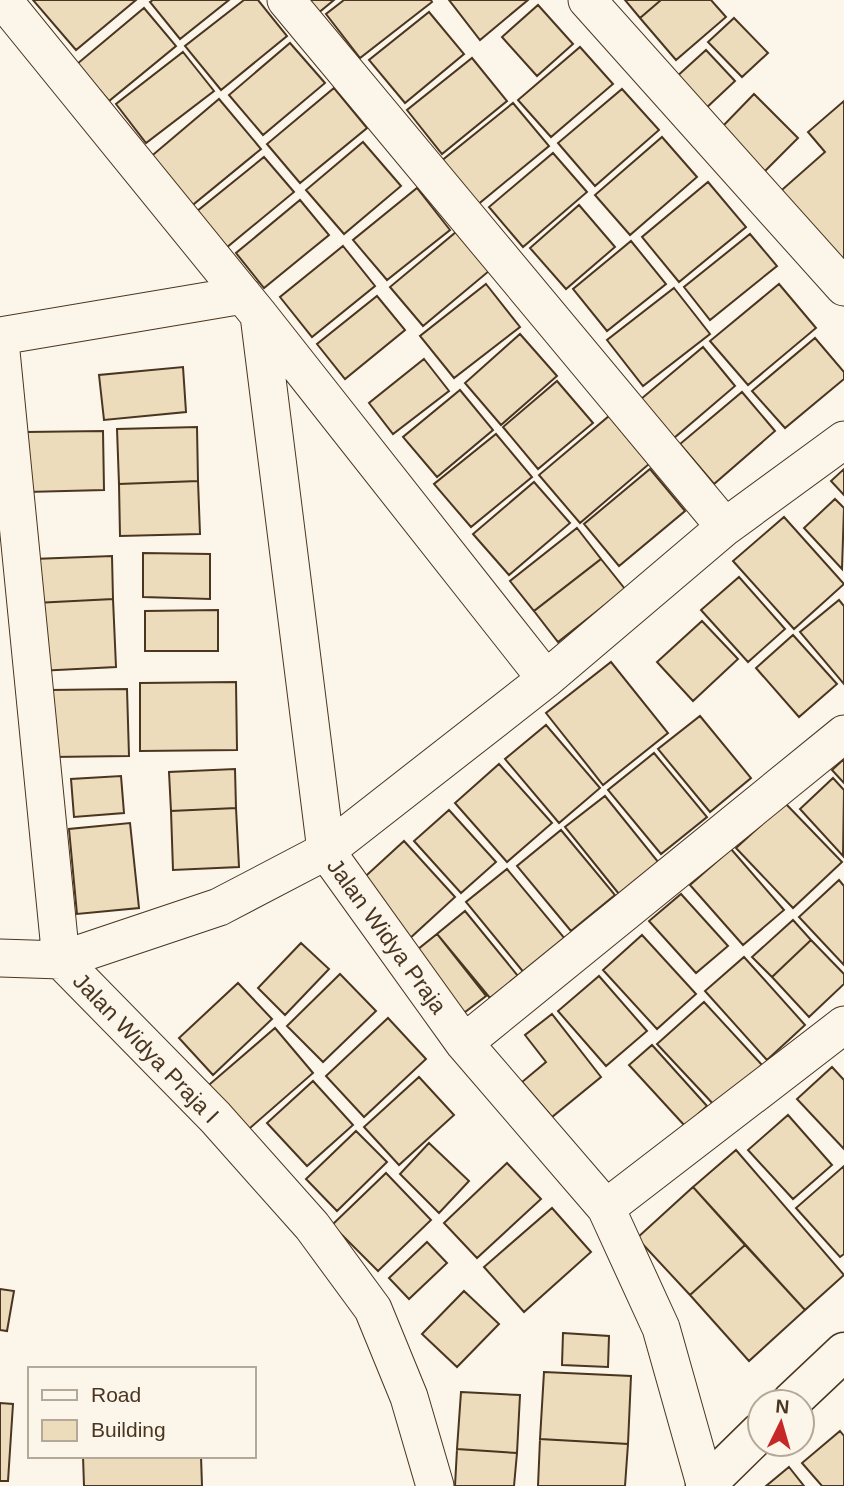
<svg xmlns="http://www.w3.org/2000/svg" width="844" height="1486" font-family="Arial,sans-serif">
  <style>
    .building { fill: #ecdcbc; stroke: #4a3520; stroke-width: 2 }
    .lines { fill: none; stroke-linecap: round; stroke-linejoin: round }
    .street-casing { stroke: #4a3520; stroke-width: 39 }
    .secondary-casing { stroke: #4a3520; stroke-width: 41 }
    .street { stroke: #fbf6e9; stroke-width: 37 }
    .secondary { stroke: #fbf6e9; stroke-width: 38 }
    .labels { text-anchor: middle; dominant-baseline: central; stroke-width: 5; stroke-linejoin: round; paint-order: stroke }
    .street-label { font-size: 23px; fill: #4a3520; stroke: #fbf6e9 }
  </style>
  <rect width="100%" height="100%" fill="#fbf6e9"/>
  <!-- building -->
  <path class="building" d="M33,0H136L76,50Z
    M153,0H229L180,39L150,2Z
    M244,0H258L287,36L221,90L185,46Z
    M306,0H334L317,14Z
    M344,0H431L432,2L360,58L326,14Z
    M449,0H528L480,40Z
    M625,0H661L640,18Z
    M661,0H711L726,17L676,60L640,18Z
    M538,5L573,44L537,76L502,37Z
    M144,8L176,46L109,101L77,64Z
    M429,12L464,54L405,103L369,60Z
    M734,18L768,53L742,77L708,42Z
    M290,43L325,83L263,135L229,95Z
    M580,47L613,84L551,137L518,100Z
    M706,50L735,81L704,110L674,79Z
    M183,52L214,91L146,143L116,104Z
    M472,58L507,101L442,154L407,110Z
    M334,88L367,128L300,183L267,144Z
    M622,89L659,130L595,186L558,143Z
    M754,94L798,138L764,172L721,128Z
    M219,99L261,149L189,208L148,159Z
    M844,101V274L775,196L825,152L808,132Z
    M513,103L549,146L476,206L440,162Z
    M662,137L697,177L630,235L595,195Z
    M363,142L401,186L344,234L306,190Z
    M553,153L587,192L523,247L489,207Z
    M264,157L294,192L226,248L196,212Z
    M708,182L746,227L679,282L642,237Z
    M417,188L450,230L387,280L353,240Z
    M300,200L329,235L264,288L236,253Z
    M579,205L615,247L566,289L530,248Z
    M456,232L489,271L423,326L390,287Z
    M750,234L777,266L710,320L684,287Z
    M631,241L666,284L607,331L573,289Z
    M343,246L375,286L312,337L280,297Z
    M486,284L520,327L454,378L420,336Z
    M779,284L816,328L748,385L710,341Z
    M674,288L710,334L643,386L607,340Z
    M377,296L405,330L345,379L317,344Z
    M520,334L557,376L501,425L465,383Z
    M815,338L844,372V379L785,428L752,391Z
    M703,347L735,386L674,438L641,399Z
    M424,359L449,391L393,434L369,403Z
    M183,367L186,412L104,420L99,375Z
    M557,381L593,423L538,469L503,427Z
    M460,390L493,430L437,477L403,437Z
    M742,392L775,431L714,484L680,444Z
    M609,416L649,464L580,523L539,475Z
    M197,427L198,481L119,484L117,429Z
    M103,431L104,490L27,492L26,432Z
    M496,434L532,477L471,527L434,484Z
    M650,469L685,511L619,566L584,524Z
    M844,469V495L831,481Z
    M198,481L200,534L120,536L119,484Z
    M534,482L570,523L509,575L473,534Z
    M835,499L844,508L842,569L804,528Z
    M784,517L844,584L794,629L733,561Z
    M577,528L601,559L534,611L510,581Z
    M143,553L210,554V599L143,597Z
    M112,556L113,599L35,603L33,559Z
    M601,559L625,589L558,642L534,611Z
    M739,577L785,629L748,662L701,610Z
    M113,599L116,667L38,671L35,603Z
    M839,600L844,606V684L800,632Z
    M218,610V651H145V611Z
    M702,621L738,659L693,701L657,662Z
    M793,635L837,684L799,717L756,668Z
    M611,662L668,733L603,785L546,713Z
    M236,682L237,750L140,751V683Z
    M127,689L129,756L52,757L50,690Z
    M700,716L751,778L710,812L658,749Z
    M546,725L600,788L559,823L505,759Z
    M654,753L707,817L661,854L608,790Z
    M844,759V783L832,770Z
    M499,764L552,823L507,862L455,803Z
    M235,769L236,808L171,811L169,772Z
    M121,776L124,813L74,817L71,779Z
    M833,778L844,790L843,856L800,809Z
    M605,796L659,863L619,894L565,827Z
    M785,803L842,862L793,908L736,848Z
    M236,808L239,867L173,870L171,811Z
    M449,810L496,862L461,893L414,841Z
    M130,823L139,908L77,914L69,829Z
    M561,830L615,895L571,931L517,866Z
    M404,841L455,897L408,940L357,884Z
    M731,849L784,910L743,945L690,885Z
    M507,869L566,940L525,974L466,902Z
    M839,880L844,886V965L799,917Z
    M681,894L728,946L696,973L649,921Z
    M465,911L518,976L490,998L437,934Z
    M793,920L811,940L772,977L752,957Z
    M437,934L486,996L456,1019L407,958Z
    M642,935L696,994L657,1029L603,970Z
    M811,940L844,974V984L809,1017L772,977Z
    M301,943L329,969L285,1015L258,988Z
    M744,957L805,1025L767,1060L705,991Z
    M340,974L376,1011L323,1062L287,1026Z
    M599,976L647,1031L606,1066L558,1011Z
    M238,983L272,1019L213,1075L179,1038Z
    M704,1002L762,1065L716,1107L657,1044Z
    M552,1014L601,1077L552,1117L522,1082L546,1062L525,1035Z
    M388,1018L426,1059L364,1117L326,1076Z
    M275,1028L313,1073L242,1135L203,1090Z
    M652,1045L707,1106L685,1126L629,1065Z
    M832,1067L844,1080V1149L797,1099Z
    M419,1077L454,1115L399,1165L364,1127Z
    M313,1081L353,1125L307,1166L267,1123Z
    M788,1115L832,1165L793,1199L748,1150Z
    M356,1131L387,1162L337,1211L306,1179Z
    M429,1143L469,1181L439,1213L400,1174Z
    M736,1150L844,1275L805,1310L693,1187Z
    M507,1163L541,1199L477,1258L444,1223Z
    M844,1166V1254L840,1257L796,1208Z
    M386,1173L431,1220L378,1271L332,1225Z
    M693,1187L745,1245L690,1295L637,1238Z
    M552,1208L591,1252L524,1312L484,1267Z
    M427,1242L447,1263L409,1299L389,1278Z
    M745,1245L805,1310L749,1361L690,1295Z
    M0,1289L14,1291L7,1331L0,1330Z
    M464,1291L499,1324L457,1367L422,1334Z
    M563,1333L609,1336L608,1367L562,1365Z
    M544,1372L631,1376L628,1444L540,1439Z
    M461,1392L520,1395L517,1453L457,1449Z
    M0,1403L13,1404L8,1481H0Z
    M840,1431L844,1436V1486H822L802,1463Z
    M540,1439L628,1444L625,1486H538Z
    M457,1449L517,1453L514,1486H455Z
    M83,1456H201L202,1486H84Z
    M789,1467L804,1486H766Z"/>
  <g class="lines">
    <!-- street casing -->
    <g class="street-casing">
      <path id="street" d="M3,0L259,315L546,679
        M286,0L725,527
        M587,0L844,287
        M259,315L326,851L464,1043L606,1208L661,1328L705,1484
        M0,336L243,295
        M0,341L61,960L215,1117L312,1226L373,1309L409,1397L435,1486
        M0,958L61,960L219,907L326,851L546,679L725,527L844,440
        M464,1043L844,734
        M606,1208L844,1025"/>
    </g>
    <!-- secondary casing -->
    <g class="secondary-casing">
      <path id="secondary" d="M791,1402L844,1352
        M705,1486L760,1432"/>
    </g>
    <!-- street -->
    <use href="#street" class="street"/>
    <!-- secondary -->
    <use href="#secondary" class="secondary"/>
  </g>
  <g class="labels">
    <!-- street labels -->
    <g class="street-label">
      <text transform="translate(387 936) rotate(54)">Jalan Widya Praja</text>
      <text transform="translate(146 1048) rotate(46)">Jalan Widya Praja I</text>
    </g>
  </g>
  <!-- legend -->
  <rect x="28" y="1367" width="228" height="91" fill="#fbf6e9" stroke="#b4a999" stroke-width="2"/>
  <rect x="42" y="1390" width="35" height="10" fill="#fbf6e9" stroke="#b4a999" stroke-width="2"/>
  <text x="91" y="1402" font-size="21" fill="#4a3520">Road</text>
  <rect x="42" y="1420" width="35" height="21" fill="#ecdcbc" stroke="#b4a999" stroke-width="2"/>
  <text x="91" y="1437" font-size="21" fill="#4a3520">Building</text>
  <!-- north arrow -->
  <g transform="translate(781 1423) rotate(5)"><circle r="33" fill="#fbf6e9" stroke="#b4a999" stroke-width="2"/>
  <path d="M0-5L12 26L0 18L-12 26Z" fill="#c62828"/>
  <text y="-10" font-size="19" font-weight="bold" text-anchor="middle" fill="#4a3520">N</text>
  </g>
</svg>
